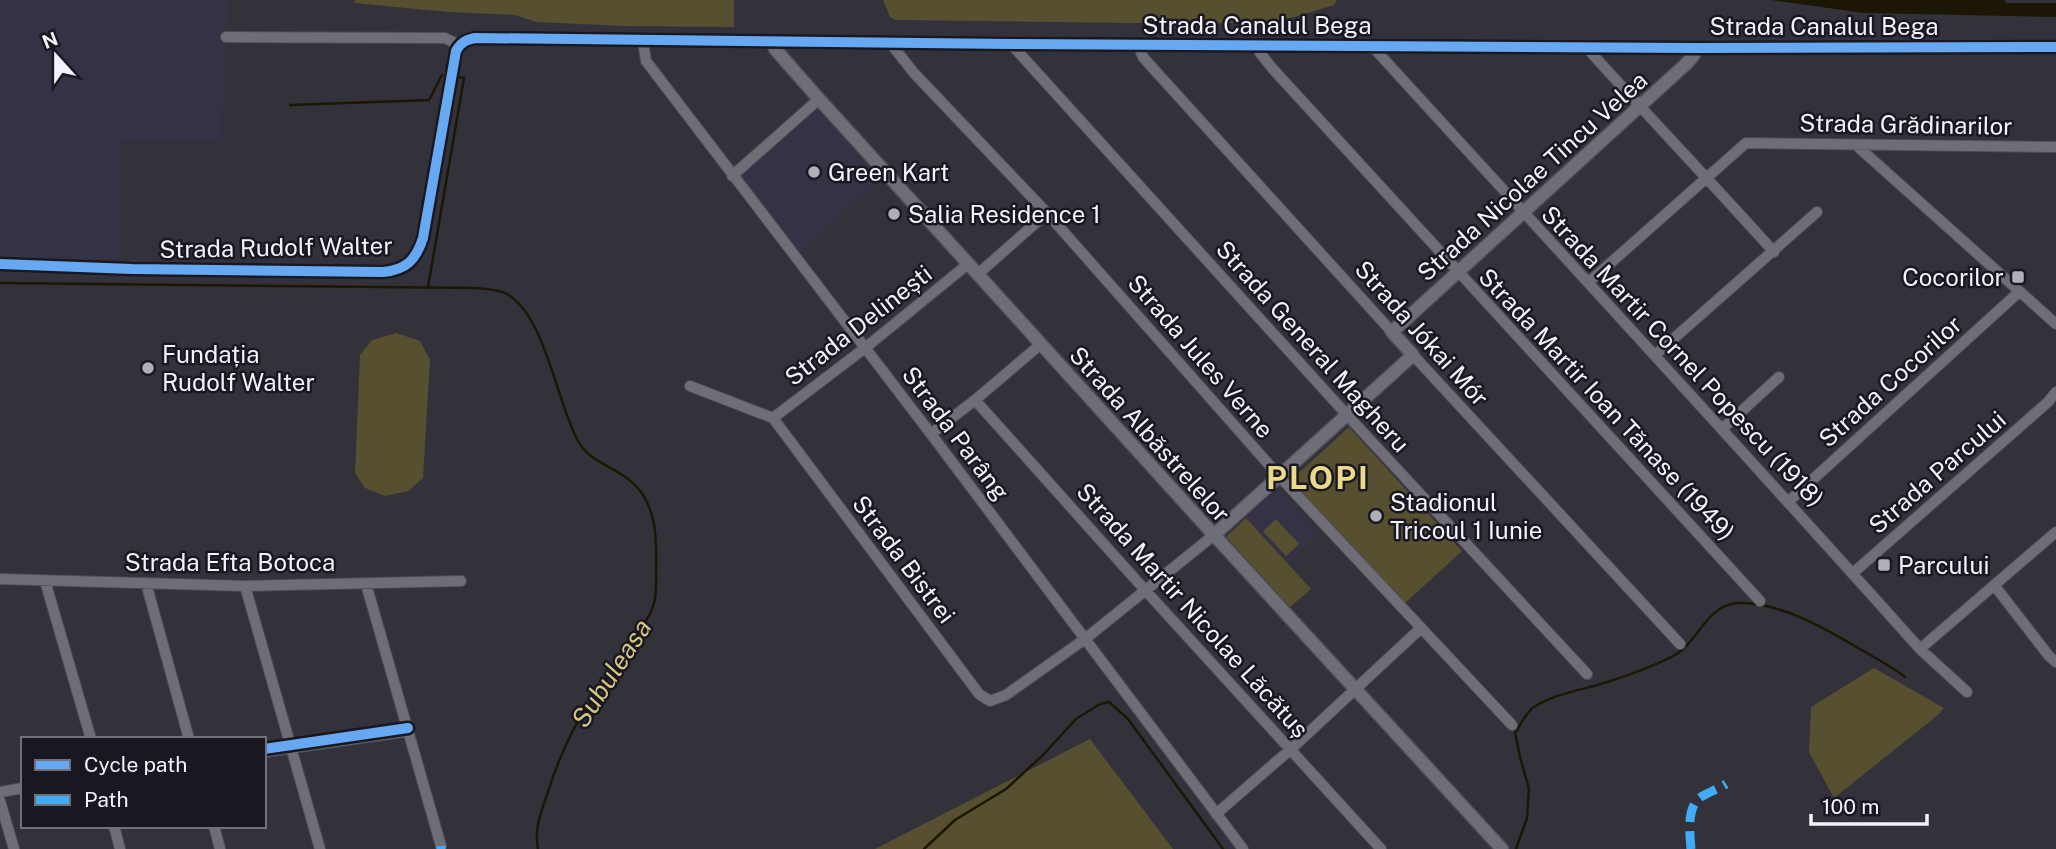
<svg xmlns="http://www.w3.org/2000/svg" width="2056" height="849" font-family="'Public Sans',sans-serif">
  <style>
    .built { fill: #363246 }
    .green { fill: #564f30 }
    .water { fill: #1c1705 }
    .lines { fill: none; stroke-linecap: round; stroke-linejoin: round }
    .stream { stroke: #1c1705; stroke-width: 2.5 }
    .street-casing { stroke: #4f4e56; stroke-width: 12 }
    .secondary-casing { stroke: #4f4e56; stroke-width: 15 }
    .street { stroke: #6f6e76; stroke-width: 10 }
    .secondary { stroke: #6f6e76; stroke-width: 12 }
    .quiet { stroke: #42abf6; stroke-width: 9; stroke-dasharray: 18 9; stroke-linecap: butt }
    .cycleway-casing { stroke: #19171f; stroke-width: 15 }
    .cycleway { stroke: #66a8f1; stroke-width: 10 }
    .poi-dot { fill: #b0afb9; stroke: #19171f; stroke-width: 2.5 }
    .labels { text-anchor: middle; dominant-baseline: central; stroke-width: 5; stroke-linejoin: round; paint-order: stroke }
    .street-label { font-size: 24px; fill: #f4f2fd; stroke: #19171f }
    .poi-label { font-size: 24px; fill: #f4f2fd; stroke: #19171f; text-anchor: start }
    .water-label { font-size: 26px; font-style: italic; fill: #d4c583; stroke: #19171f }
    .district-label { font-size: 32px; font-weight: bold; letter-spacing: 2px; fill: #ebda8c; stroke: #19171f }
  </style>
  <rect width="100%" height="100%" fill="#33323a"/>
  <!-- built -->
  <path class="built" d="M0,0H228L221,140L119,141V260L0,259Z
    M816,107L880,179L798,254L739,178Z
    M1278,489L1319,534L1287,563L1246,518Z"/>
  <!-- green -->
  <path class="green" d="M355,0H734V27L623,26L537,22L515,15L448,12L355,3Z
    M883,0H1337L1334,5L1284,20L1206,24L896,20L890,17Z
    M396,333L420,341L430,360L423,478L408,491L385,496L365,488L355,473L360,355L372,340Z
    M1349,427L1462,551L1403,605L1290,481Z
    M1246,518L1311,589L1290,607L1226,537Z
    M1276,519L1299,544L1286,556L1263,531Z
    M1874,668L1944,708L1938,715L1834,798L1809,752L1811,707Z
    M1090,739L1173,849H875Z"/>
  <!-- water -->
  <path class="water" d="M1771,0H2005L2006,3H2056V17L1864,13Z"/>
  <g class="lines">
    <!-- stream -->
    <path class="stream" d="M290,105L429,100L442,75
      M0,283L476,288C487,289 498,289 507,294C546,317 556,401 578,441C588,460 611,466 628,479C657,500 657,539 656,571C656,582 657,593 654,603C650,618 639,631 630,644C617,663 604,682 591,701C571,729 558,760 548,792C541,813 534,827 538,849
      M428,287L464,78L459,77
      M924,849L955,820L1006,789L1043,755L1076,719L1100,704L1109,702L1128,719L1223,849
      M1516,849L1527,818L1529,789L1520,757L1515,733C1521,725 1526,712 1534,707C1551,696 1574,691 1594,686C1621,678 1648,669 1673,656C1700,642 1706,602 1742,603C1784,604 1824,628 1860,649C1875,658 1891,666 1905,677"/>
    <!-- street casing -->
    <g class="street-casing">
      <path id="street" d="M226,37L445,38L459,45
        M643,41L646,61L931,434L1243,849
        M891,44L914,73L1047,213L1279,476L1512,725
        M1011,44L1347,415L1587,674
        M1138,45L1143,57L1150,65L1392,332
        M1258,46L1260,53L1272,68L1760,601
        M1372,46C1555,247 1739,446 1920,649L1967,692
        M1586,47C1648,116 1712,183 1774,252
        M1856,145L2056,324
        M732,176L819,99
        M978,274L1047,213
        M1589,282L1746,143L2056,147
        M1413,355L1680,644
        M1655,355L1817,212
        M690,386L773,418L979,694L990,701L1006,695L1085,639L1214,535
        M975,400L1145,590L1381,849
        M773,418L865,348L968,264
        M1722,429L1779,377
        M931,434L975,400L1041,344
        M1789,501L2019,292
        M1853,573L2048,402L2056,392
        M0,579L245,586L461,581
        M45,581L91,739
        M146,583L189,739
        M366,584L441,846
        M1994,585L2049,656L2056,662
        M245,586L320,849
        M1920,649L2056,532
        M264,752L409,731
        M0,792L23,788
        M0,801L14,849
        M1216,814L1291,749L1421,628
        M114,826L120,849
        M214,826L220,849"/>
    </g>
    <!-- secondary casing -->
    <g class="secondary-casing">
      <path id="secondary" d="M773,43L775,49L819,99L1214,535L1502,849
        M0,264L132,269L383,272C406,270 416,260 423,238L456,51C461,42 466,40 475,38L1011,44L1697,48L2056,47
        M1214,535L1413,355L1392,332L1686,64L1693,56L1697,48"/>
    </g>
    <!-- street -->
    <use href="#street" class="street"/>
    <!-- secondary -->
    <use href="#secondary" class="secondary"/>
    <!-- quiet -->
    <path class="quiet" d="M441,846V849
      M1691,849C1690,833 1686,807 1701,797C1709,792 1718,789 1726,784"/>
    <!-- cycleway casing -->
    <g class="cycleway-casing">
      <path id="cycleway" d="M0,264L132,269L383,272C406,270 416,260 423,238L456,51C461,42 466,40 475,38L1011,44L1697,48L2056,47
        M264,749L408,728"/>
    </g>
    <!-- cycleway -->
    <use href="#cycleway" class="cycleway"/>
  </g>
  <!-- markers -->
  <g class="poi-dot">
    <circle cx="814" cy="172" r="7"/>
    <circle cx="894" cy="214" r="7"/>
    <rect x="2011" y="270" width="14" height="14" rx="3.5"/>
    <circle cx="148" cy="368" r="7"/>
    <circle cx="1376" cy="516" r="7"/>
    <rect x="1877" y="558" width="14" height="14" rx="3.5"/>
  </g>
  <g class="labels">
    <!-- street labels -->
    <g class="street-label">
      <text x="1257" y="25">Strada Canalul Bega</text>
      <text x="1824" y="26">Strada Canalul Bega</text>
      <text transform="translate(1906 124) rotate(1)">Strada Grădinarilor</text>
      <text transform="translate(1532 176) rotate(-42)">Strada Nicolae Tincu Velea</text>
      <text transform="translate(276 247) rotate(-1)">Strada Rudolf Walter</text>
      <text transform="translate(858 325) rotate(-38)">Strada Delinești</text>
      <text transform="translate(1422 333) rotate(48)">Strada Jókai Mór</text>
      <text transform="translate(1313 346) rotate(48)">Strada General Magheru</text>
      <text transform="translate(1201 356) rotate(49)">Strada Jules Verne</text>
      <text transform="translate(1683 356) rotate(47)">Strada Martir Cornel Popescu (1918)</text>
      <text transform="translate(1890 381) rotate(-42)">Strada Cocorilor</text>
      <text transform="translate(1607 404) rotate(47)">Strada Martir Ioan Tănase (1949)</text>
      <text transform="translate(956 433) rotate(53)">Strada Parâng</text>
      <text transform="translate(1150 434) rotate(48)">Strada Albăstrelelor</text>
      <text transform="translate(1937 472) rotate(-41)">Strada Parcului</text>
      <text transform="translate(904 559) rotate(53)">Strada Bistrei</text>
      <text x="230" y="562">Strada Efta Botoca</text>
      <text transform="translate(1193 610) rotate(48)">Strada Martir Nicolae Lăcătuș</text>
    </g>
    <!-- poi labels -->
    <g class="poi-label">
      <text x="828" y="172">Green Kart</text>
      <text x="908" y="214">Salia Residence 1</text>
      <text x="2004" y="277" text-anchor="end">Cocorilor</text>
      <text x="162" y="354">Fundația<tspan x="162" dy="28">Rudolf Walter</tspan></text>
      <text x="1390" y="502">Stadionul<tspan x="1390" dy="28">Tricoul 1 Iunie</tspan></text>
      <text x="1898" y="565">Parcului</text>
    </g>
    <!-- water labels -->
    <g class="water-label">
      <text transform="translate(611 673) rotate(-57)">Subuleasa</text>
    </g>
    <!-- district labels -->
    <g class="district-label">
      <text x="1318" y="477">PLOPI</text>
    </g>
  </g>
  <!-- legend -->
  <rect x="21" y="737" width="245" height="91" fill="#19171f" stroke="#716f78" stroke-width="2"/>
  <rect x="35" y="760" width="35" height="10" fill="#66a8f1" stroke="#716f78" stroke-width="2"/>
  <text x="84" y="772" font-size="21" fill="#f4f2fd">Cycle path</text>
  <rect x="35" y="795" width="35" height="10" fill="#42abf6" stroke="#716f78" stroke-width="2"/>
  <text x="84" y="807" font-size="21" fill="#f4f2fd">Path</text>
  <!-- north arrow -->
  <g transform="translate(56 56) rotate(339)" stroke="#19171f" stroke-width="5" paint-order="stroke">
  <path d="M0-5L12 26L0 18L-12 26Z" fill="#f4f2fd"/>
  <text y="-10" font-size="19" font-weight="bold" text-anchor="middle" fill="#f4f2fd">N</text>
  </g>
  <!-- scale -->
  <path d="M1811 814v10h116v-10" fill="none" stroke="#f4f2fd" stroke-width="3.5"/>
  <text x="1822" y="814" font-size="21" fill="#f4f2fd" stroke="#19171f" stroke-width="5" paint-order="stroke">100 m</text>
</svg>
